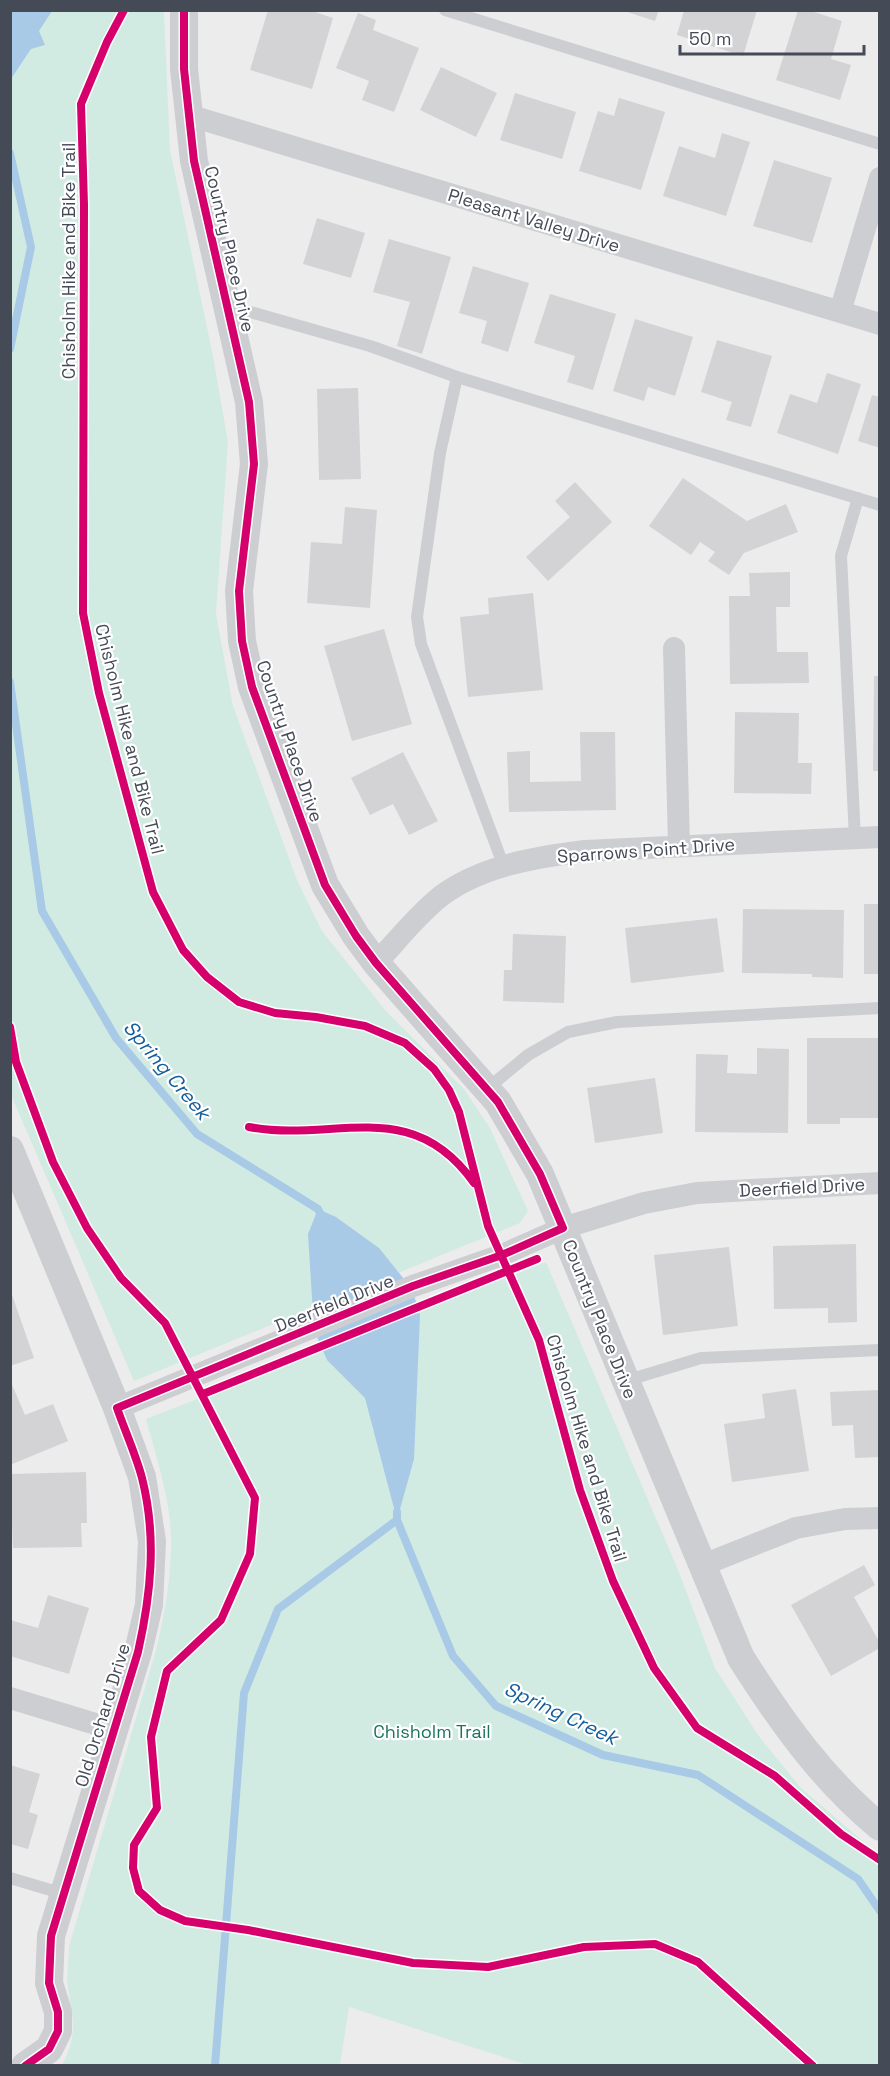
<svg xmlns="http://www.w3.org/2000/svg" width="890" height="2076" font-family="'Space Grotesk',sans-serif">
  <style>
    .green { fill: #d2ebe2 }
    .water { fill: #a8cae7 }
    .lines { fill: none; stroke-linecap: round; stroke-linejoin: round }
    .stream { stroke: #a8cae7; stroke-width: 8 }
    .building { fill: #d3d3d5 }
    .service { stroke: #cdced2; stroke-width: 12 }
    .minor { stroke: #cdced2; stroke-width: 22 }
    .tertiary { stroke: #cdced2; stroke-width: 28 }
    .cycleway-casing { stroke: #fff; stroke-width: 11 }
    .cycleway { stroke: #d6006c; stroke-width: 8 }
    .labels { text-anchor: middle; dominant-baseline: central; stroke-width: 4.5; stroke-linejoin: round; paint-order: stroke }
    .street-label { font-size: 18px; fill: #454a57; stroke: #fff }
    .park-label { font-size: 18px; fill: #1b735d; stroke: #fff }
    .water-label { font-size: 20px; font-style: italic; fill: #145e9c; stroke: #fff }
  </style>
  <rect width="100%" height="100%" fill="#edecec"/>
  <!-- green -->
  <path class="green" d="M10,11H164L170,150L213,356L228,442L216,614L233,706L297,880L322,931L386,1011L464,1089L490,1128L528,1211L520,1223L134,1381L11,1095Z
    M546,1262L679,1572L715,1668L758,1735L801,1788L879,1855V2065H527L349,2007L340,2065L62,2066C78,2031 73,2024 68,1989C66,1975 69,1960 69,1946L156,1650C165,1613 171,1578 171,1541C171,1500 156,1457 146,1419Z"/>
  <!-- water -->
  <path class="water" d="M11,10L52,11L39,31L45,45L31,49L11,79Z
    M318,1209L336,1217L379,1248L412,1289L420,1315L414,1459L397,1520L365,1398L327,1360L314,1330L308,1234Z"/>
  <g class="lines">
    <!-- stream -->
    <path class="stream" d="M10,153L31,247L10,349
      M10,682L42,911L116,1038L197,1134L318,1209L322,1217
      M397,1512V1520L453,1656L496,1706L603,1755L698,1775L858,1879L880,1911
      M215,2066L244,1693L278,1609L397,1520"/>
  </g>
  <!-- building -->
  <path class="building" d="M268,10H309L333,18L312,89L250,70Z
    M621,10H659L655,21Z
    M684,10H757L743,56L677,35Z
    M798,10H808L842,21L831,59L851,65L840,100L776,80Z
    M358,13L376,20L373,30L419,48L394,112L362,100L369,81L336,68Z
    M441,67L497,93L476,137L420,110Z
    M515,93L576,112L562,159L500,140Z
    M619,98L665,112L641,190L579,171L598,111L614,116Z
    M722,133L750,142L726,216L663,196L679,146L715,158Z
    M774,160L832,178L812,243L753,226Z
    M317,218L365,233L351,278L303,264Z
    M389,239L451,257L422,354L397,346L410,302L373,292Z
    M473,266L529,283L508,352L481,343L487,321L459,313Z
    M550,294L616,314L593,390L567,382L575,356L534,343Z
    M635,319L693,337L675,396L648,387L644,401L613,391Z
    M717,340L772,356L751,427L726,420L732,402L701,392Z
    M827,373L861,384L838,454L777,433L790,394L817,403Z
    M358,388L361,479L319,480L317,389Z
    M872,395L880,397V448L858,441Z
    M683,478L747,521L786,504L798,532L744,553L729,575L708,561L715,552L700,542L691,555L649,526Z
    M575,482L612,522L548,581L526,557L570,517L555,501Z
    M345,507L377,510L370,608L307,603L311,542L342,544Z
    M790,572V607H776L777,652H808L809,683L730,684L729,596H750L749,573Z
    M533,593L543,690L468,697L460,617L489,614L488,598Z
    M384,629L412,724L352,741L324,646Z
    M874,676H880V771H873Z
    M735,712L799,713L798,763H812L811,794L734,793Z
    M580,732H615L616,810L509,812L507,752L530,751V782L581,781Z
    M403,752L438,821L409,835L393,804L370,815L351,778Z
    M864,904H880V974H864Z
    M743,909L844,910L843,978L812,977V974L742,973Z
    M717,918L724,972L631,983L625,928Z
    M513,934L566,936L564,1003L503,1001L504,970H512Z
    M807,1038H880V1118H840V1124H807Z
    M757,1048L789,1049L788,1133L695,1132L696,1054L728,1055L727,1073L757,1074Z
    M655,1078L663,1133L595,1143L587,1088Z
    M856,1244L857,1322L828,1323V1308L774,1309L773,1246Z
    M729,1247L738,1326L663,1335L654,1255Z
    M10,1289L34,1358L10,1366Z
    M10,1380L25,1415L53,1404L68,1441L10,1465Z
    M796,1389L809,1471L732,1482L724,1424L765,1418L762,1394Z
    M880,1390V1457L855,1458L853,1425L832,1426L830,1392Z
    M86,1472L87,1523H81L82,1547L13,1548L10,1474Z
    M864,1565L875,1585L854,1597L880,1643V1648L831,1676L791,1605Z
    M48,1595L89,1608L69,1674L10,1656V1620L38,1628Z
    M10,1765L40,1774L29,1812L38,1815L28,1849L10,1844Z"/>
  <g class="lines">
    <!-- service -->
    <path class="service" d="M445,10L880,144
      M229,306L370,346L457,377L880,505
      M457,377L440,453L417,617L421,644L504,867
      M855,838L841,556L858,498
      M488,1088L528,1055L568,1032L617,1022L880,1008
      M625,1381L701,1358L880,1350
      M10,1878L64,1894"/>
    <!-- minor -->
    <path class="minor" d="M188,115L880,324
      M840,312L880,178
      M674,648L679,846
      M376,963C397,941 417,915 441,896C481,866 536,857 585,851L880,837
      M117,1408L413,1286L502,1255L563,1228L644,1203L697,1193L880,1183
      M703,1565L796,1528L845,1519L880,1518
      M10,1698L112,1729"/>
    <!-- tertiary -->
    <path class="tertiary" d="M184,10V69L194,161L249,402L254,464L239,591L242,641L252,687L325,885L356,936L376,963L498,1102L540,1174L741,1658C781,1721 822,1779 880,1827
      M10,1150L117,1408L142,1477L152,1541L149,1605L138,1652L51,1936L49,1983L58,2012V2031L49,2049L25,2066"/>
    <!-- cycleway casing -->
    <g class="cycleway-casing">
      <path id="cycleway" d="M124,10L107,42L81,104L84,205L83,613L99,693L153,892L183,950L207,977L239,1002L275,1013L316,1017L365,1026L405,1043L434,1069L449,1090L459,1112L488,1226L539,1340L580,1490L613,1581L654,1668L697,1728L775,1776L841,1834L880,1860
        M10,1027L16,1062L53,1162L87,1228L121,1278L165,1323L255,1498L250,1554L221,1620L167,1671L151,1737L157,1808L134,1845L133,1868L139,1891L160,1910L185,1921L248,1930L413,1963L488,1967L584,1947L655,1944L698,1962L813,2066
        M249,1127C335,1143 411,1094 474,1183
        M203,1394L537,1259
        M25,2066L49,2049L58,2031V2012L49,1983L51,1936L138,1652C151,1594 157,1537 142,1478C136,1455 125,1431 117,1408L413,1286L502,1255L563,1228L540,1174L498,1102L376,963L356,936L325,885L252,687L242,641L239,591L254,464L249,402L194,161L184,69V10"/>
    </g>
    <!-- cycleway -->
    <use href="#cycleway" class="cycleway"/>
  </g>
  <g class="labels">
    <!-- street labels -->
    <g class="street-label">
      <text transform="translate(534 220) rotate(17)">Pleasant Valley Drive</text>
      <text transform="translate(230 249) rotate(77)">Country Place Drive</text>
      <text transform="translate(68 261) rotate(-90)">Chisholm Hike and Bike Trail</text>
      <text transform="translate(130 739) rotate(76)">Chisholm Hike and Bike Trail</text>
      <text transform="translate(290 741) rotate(71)">Country Place Drive</text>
      <text transform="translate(646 850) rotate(-4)">Sparrows Point Drive</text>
      <text transform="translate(802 1187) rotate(-3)">Deerfield Drive</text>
      <text transform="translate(334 1303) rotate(-22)">Deerfield Drive</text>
      <text transform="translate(600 1319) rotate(68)">Country Place Drive</text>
      <text transform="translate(587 1448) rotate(73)">Chisholm Hike and Bike Trail</text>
      <text transform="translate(102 1715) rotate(-73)">Old Orchard Drive</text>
    </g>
    <!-- park labels -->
    <g class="park-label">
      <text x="432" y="1731">Chisholm Trail</text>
    </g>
    <!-- water labels -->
    <g class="water-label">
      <text transform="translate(167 1070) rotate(50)">Spring Creek</text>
      <text transform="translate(561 1713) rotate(25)">Spring Creek</text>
    </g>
  </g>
  <!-- border -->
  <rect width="890" height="2076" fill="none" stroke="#454a57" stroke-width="24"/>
  <!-- scale -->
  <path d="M680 45v9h184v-9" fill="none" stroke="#454a57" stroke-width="3"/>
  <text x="689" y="45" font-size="18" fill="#454a57" stroke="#ffffff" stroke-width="4.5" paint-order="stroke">50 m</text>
</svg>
